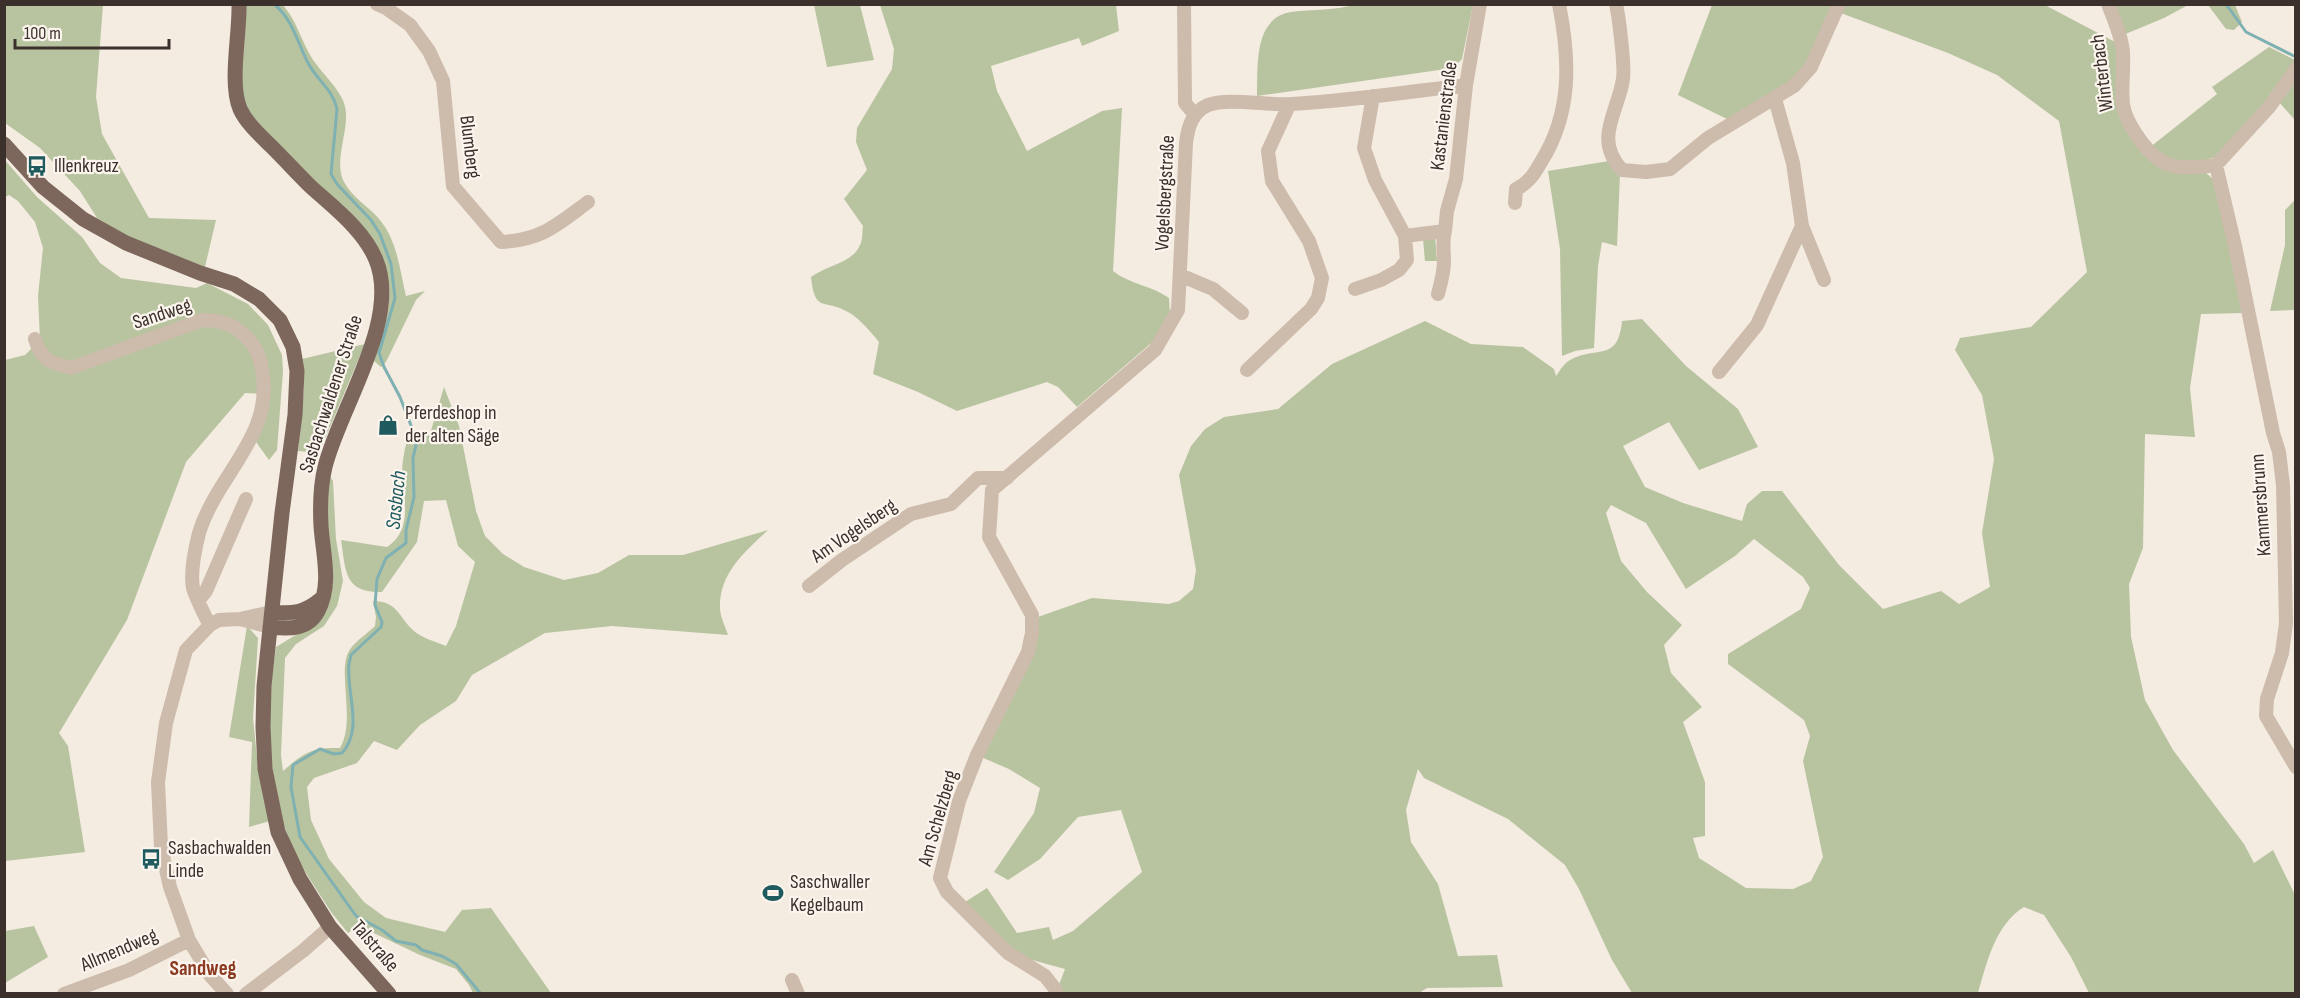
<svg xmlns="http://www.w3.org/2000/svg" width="2300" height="998" font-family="'Sofia Sans Condensed',sans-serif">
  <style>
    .green { fill: #b8c4a0; fill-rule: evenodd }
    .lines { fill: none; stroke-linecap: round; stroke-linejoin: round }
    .stream { stroke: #7fb0b2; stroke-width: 3 }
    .minor { stroke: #cdbbac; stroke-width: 14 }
    .major { stroke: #7d675c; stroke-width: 15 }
    .labels { text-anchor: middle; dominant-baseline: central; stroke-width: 4.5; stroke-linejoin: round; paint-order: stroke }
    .street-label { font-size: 20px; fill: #3b302b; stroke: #fbf5ee }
    .poi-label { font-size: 20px; fill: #3b302b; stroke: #fbf5ee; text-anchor: start }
    .water-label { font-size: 21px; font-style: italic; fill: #1f5a5e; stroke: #fbf5ee }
    .neighbourhood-label { font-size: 21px; font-weight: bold; fill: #8c3b22; stroke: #fbf5ee }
  </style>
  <rect width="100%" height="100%" fill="#f4ebe1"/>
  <!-- green -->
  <path class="green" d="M1357,4L1473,5L1462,59L1453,68L1257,96C1258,67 1253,18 1291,12C1313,9 1335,11 1357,4Z
    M1827,4L1832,7L1818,47L1792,84L1729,120L1678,95L1712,5Z
    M2043,4L2117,43L2119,84L2152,161L2204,171L2215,181L2243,313L2201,314L2190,388L2195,437L2145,434L2143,548L2129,584L2131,637L2145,700L2173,750L2244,844L2254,863L2273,850L2295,895V993H2089L2071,957L2044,915L2024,907C1995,925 1987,962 1978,993H1632L1612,960L1579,889L1565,865L1508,819L1424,778L1418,769L1406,810L1411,842L1438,884L1458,956L1497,955L1503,987L1427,988L1419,993H1059V985L1065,969L1025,958L1007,945L965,902L987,888L1017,933L1049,927L1053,940L1073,931L1142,872L1121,810L1078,817L1040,859L1008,880L994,872L1034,813L1040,788L1009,769L974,754L1034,649L1035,618L1092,598L1169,604L1179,601L1193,589L1196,570L1179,475L1191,446L1205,429L1224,417L1278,409L1332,364L1425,321L1471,344L1523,347L1554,369L1556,376C1561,369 1564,363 1572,359C1598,346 1618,362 1622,321L1642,319L1686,366L1738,409L1758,447L1699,470L1669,422L1623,446L1645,487L1683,503L1742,521L1747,504L1762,491H1782L1839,565L1883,609L1941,591L1959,604L1990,587L1982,533L1994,459L1982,395L1955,350L1960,338L2031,327L2087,272L2059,121L1997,75L1948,53L1838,12L1842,5ZM1611,505L1646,523L1686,589L1735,556L1754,539L1803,577L1810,588L1801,609L1728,654V664L1804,720L1810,736L1803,761L1823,857L1811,881L1793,889L1746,888L1699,858L1693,838L1705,836V782L1683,722L1702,707L1671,673L1664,645L1682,625L1647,592L1621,561L1606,513Z
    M5,5H103L96,97L102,134L149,218L216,220L205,267L126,236L97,218L80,191L40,148L5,123Z
    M242,5H283C295,19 300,36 309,53C319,73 346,91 346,114C347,135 334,163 344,182C352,197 369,207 379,219C397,239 400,271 406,296L425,291L416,300L386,362L381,367L374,361L388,304L380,255L247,112L241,89Z
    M814,5H860L874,60L827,67Z
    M880,5H1116L1119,31L1082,46L1079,38L991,66L997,91L1027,151L1102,111L1122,108L1113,271C1131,285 1151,285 1169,298L1170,315L1156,339L1077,407L1058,387L1047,382L957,411L918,392L873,374L879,342C871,332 859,318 848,312C824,298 815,314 811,277C825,266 853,263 860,245C863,240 862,232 863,226L844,199L867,170L856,142L857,128L892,69L894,49Z
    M2112,5H2188L2164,18L2123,35Z
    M2208,5H2235L2242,22L2234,30L2226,29Z
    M2269,47L2295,60V63L2267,105L2218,156L2200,162H2170L2149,148L2217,94L2212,87Z
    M2295,75V120L2278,101Z
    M4,159L37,197L82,237L100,263L121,278L196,288L207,283L248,304L268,325L282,355L283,371L277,450L269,460L256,442L267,394L245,393L186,462L127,620L59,733L68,746L85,852L5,861V360L25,355L40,340L38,296L43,248L35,222L18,201L9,195L5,197Z
    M1609,161L1620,174L1617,246L1602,242L1598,266L1594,348L1575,351L1562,356L1560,249L1548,171Z
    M2295,200V310L2270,311L2285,245V210Z
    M1435,235L1437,261H1425L1423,239Z
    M365,344L319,453L298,451L304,388L302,359Z
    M444,387L459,426L476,511L485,536L503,554L524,567L564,580L598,573L629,555H683L768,530C745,552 719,573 720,608C720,616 725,626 728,635L612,626L545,633L472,675L456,701L420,725L397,750L374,741L357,763L314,778L307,787L311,820L329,859L364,902L386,918L445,932L462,910L491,908L551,993H473L469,985L456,969L420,955L359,926L348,933L331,912L309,878L293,850L283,823L268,747L270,692L276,647L312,625L324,613L325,519L328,473L333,481L336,539L343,581L337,606L324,626L296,644L285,658L281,755L283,771C304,753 311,747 340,748C357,719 335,668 351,648C357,640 368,633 375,626L376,617L373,601C398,601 398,617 414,631C422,638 436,642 446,646L456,626L475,562L458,546L446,500L424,501L417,542L382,592C343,593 346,570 341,540L387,547C413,530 404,499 402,473C402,463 404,453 406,444L430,434Z
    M247,626L258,638L253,718L258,768L270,821L249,827L252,742L229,737Z
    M34,926L48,957L5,983V931Z"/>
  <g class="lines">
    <!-- stream -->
    <path class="stream" d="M274,4C293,20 297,41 307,61C316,80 333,89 337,109L331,174L337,184L371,220L380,234L391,264L395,298L379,353L384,367L400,397L417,441L413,458L414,497L406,530V543L386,558L377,579L375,605L382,622L381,627L351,655L349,664C346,693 364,729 342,753L334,754L320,749L293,765L291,787L300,837L356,916L382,930L396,941L416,945L422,950L442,956L456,964L481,994
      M2226,4L2246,32L2296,57"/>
    <!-- minor -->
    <path class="minor" d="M377,4L386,8L410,25L429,51L443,81L453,186L501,242C542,240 557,225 588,202
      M1184,4L1185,103L1195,115
      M1616,4C1619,17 1625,67 1623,79C1618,113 1593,139 1622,170L1646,172L1670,169L1708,138L1794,86L1811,67L1839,4
      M2108,4C2114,20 2122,37 2123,53C2124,70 2121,88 2123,105C2125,116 2130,125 2136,134C2159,170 2176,170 2216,165L2270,106L2296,69
      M1775,99L1793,163L1802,226L1824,280
      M2216,165L2235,246L2273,433L2279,452L2283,485L2286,623L2282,653L2267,699L2266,716L2296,767
      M1515,203L1516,189C1529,183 1534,174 1541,162C1572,113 1570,60 1559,4
      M1405,236L1445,231L1447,211L1456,179L1466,85L1480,4
      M1180,275L1213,289L1242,313
      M1355,289L1381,280L1399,270L1407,260L1405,236L1375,180L1364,148L1373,96
      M1438,294C1441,283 1444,272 1444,261C1444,250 1442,241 1445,231
      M35,339C41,360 51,363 71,368L202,320C224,320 239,326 253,345C258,352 261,361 262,370C275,435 217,474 199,533C195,549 190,572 193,588C194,593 206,619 210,625
      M1247,370L1311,309L1318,298L1322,278L1309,241L1272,181L1268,151L1289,105
      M1719,372L1757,325L1802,226
      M809,586L842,560L911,514L951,504L978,478H1007
      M199,600L206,591L246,499
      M240,619L272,612
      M792,980L798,994
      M64,994L129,970L189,940
      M227,994L210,975L189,940L170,887L161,847L158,782L166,723L186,650L210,625L219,620L240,619L270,627
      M246,994L304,950L330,927
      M1056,994V990L1045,976L1008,953L947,892L940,878L959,801L977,755L1028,652L1032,633V615L989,537L992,490L1155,350L1178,310L1186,143C1188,127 1192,112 1208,105C1228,97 1269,106 1291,104C1349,101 1408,92 1466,85"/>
    <!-- major -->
    <path class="major" d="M239,4C240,34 229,82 240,109C247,124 261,136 272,147C285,160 297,173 310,186C333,207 364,230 376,260C401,320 339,409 325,467C320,487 320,507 321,526C323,555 332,584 318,611C308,630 289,629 270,627
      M4,144L43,187L83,219L126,243L200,273L234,284L259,299L280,320L293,347L297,371L295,415L282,513L264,686L263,727L265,769L278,832L300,879L330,927L389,994
      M272,612C292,614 305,613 321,599"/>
  </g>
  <!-- icons -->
  <defs>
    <g id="bus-bare" transform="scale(1.62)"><path d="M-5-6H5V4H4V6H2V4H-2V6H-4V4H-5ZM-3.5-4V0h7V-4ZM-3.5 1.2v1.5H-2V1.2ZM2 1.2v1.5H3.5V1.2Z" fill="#1f5a5e" stroke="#fbf5ee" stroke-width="2.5" paint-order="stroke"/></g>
    <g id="shop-bare" transform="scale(1.62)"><path d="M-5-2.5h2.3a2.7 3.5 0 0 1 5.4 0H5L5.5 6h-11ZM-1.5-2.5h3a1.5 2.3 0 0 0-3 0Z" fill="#1f5a5e" stroke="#fbf5ee" stroke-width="2.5" paint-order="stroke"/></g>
    <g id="stadium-bare" transform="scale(1.62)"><path d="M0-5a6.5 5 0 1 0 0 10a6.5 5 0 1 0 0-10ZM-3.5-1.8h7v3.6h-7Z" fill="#1f5a5e" stroke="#fbf5ee" stroke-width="2.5" paint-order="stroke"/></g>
  </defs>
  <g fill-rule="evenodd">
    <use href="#bus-bare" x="37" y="166"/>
    <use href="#shop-bare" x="388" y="425"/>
    <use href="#bus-bare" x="151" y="859"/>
    <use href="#stadium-bare" x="773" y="893"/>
  </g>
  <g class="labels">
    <!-- street labels -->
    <g class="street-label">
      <text transform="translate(2102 73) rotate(-97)">Winterbach</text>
      <text transform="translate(1444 116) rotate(-83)">Kastanienstraße</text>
      <text transform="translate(470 147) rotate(83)">Blumberg</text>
      <text transform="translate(1165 193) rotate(-87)">Vogelsbergstraße</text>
      <text transform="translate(162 314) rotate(-18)">Sandweg</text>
      <text transform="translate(331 394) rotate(-72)">Sasbachwaldener Straße</text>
      <text transform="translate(2261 505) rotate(-94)">Kammersbrunn</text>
      <text transform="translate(854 531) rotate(-34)">Am Vogelsberg</text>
      <text transform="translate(938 818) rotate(-74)">Am Schelzberg</text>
      <text transform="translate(375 946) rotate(49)">Talstraße</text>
      <text transform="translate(119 950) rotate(-23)">Allmendweg</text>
    </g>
    <!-- poi labels -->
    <g class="poi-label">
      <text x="54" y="166">Illenkreuz</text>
      <text x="405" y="413">Pferdeshop in<tspan x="405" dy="23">der alten Säge</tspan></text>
      <text x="168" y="848">Sasbachwalden<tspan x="168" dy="23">Linde</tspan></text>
      <text x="790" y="882">Saschwaller<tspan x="790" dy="23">Kegelbaum</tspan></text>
    </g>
    <!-- water labels -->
    <g class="water-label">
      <text transform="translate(396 500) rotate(-84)">Sasbach</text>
    </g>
    <!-- neighbourhood labels -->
    <g class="neighbourhood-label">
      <text x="203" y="968">Sandweg</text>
    </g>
  </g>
  <!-- border -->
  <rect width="2300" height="998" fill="none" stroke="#3b302b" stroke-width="12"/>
  <!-- scale -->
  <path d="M15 39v9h154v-9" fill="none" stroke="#3b302b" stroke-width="3"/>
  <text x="24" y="39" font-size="18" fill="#3b302b" stroke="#fbf5ee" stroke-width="4.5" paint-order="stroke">100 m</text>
</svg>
